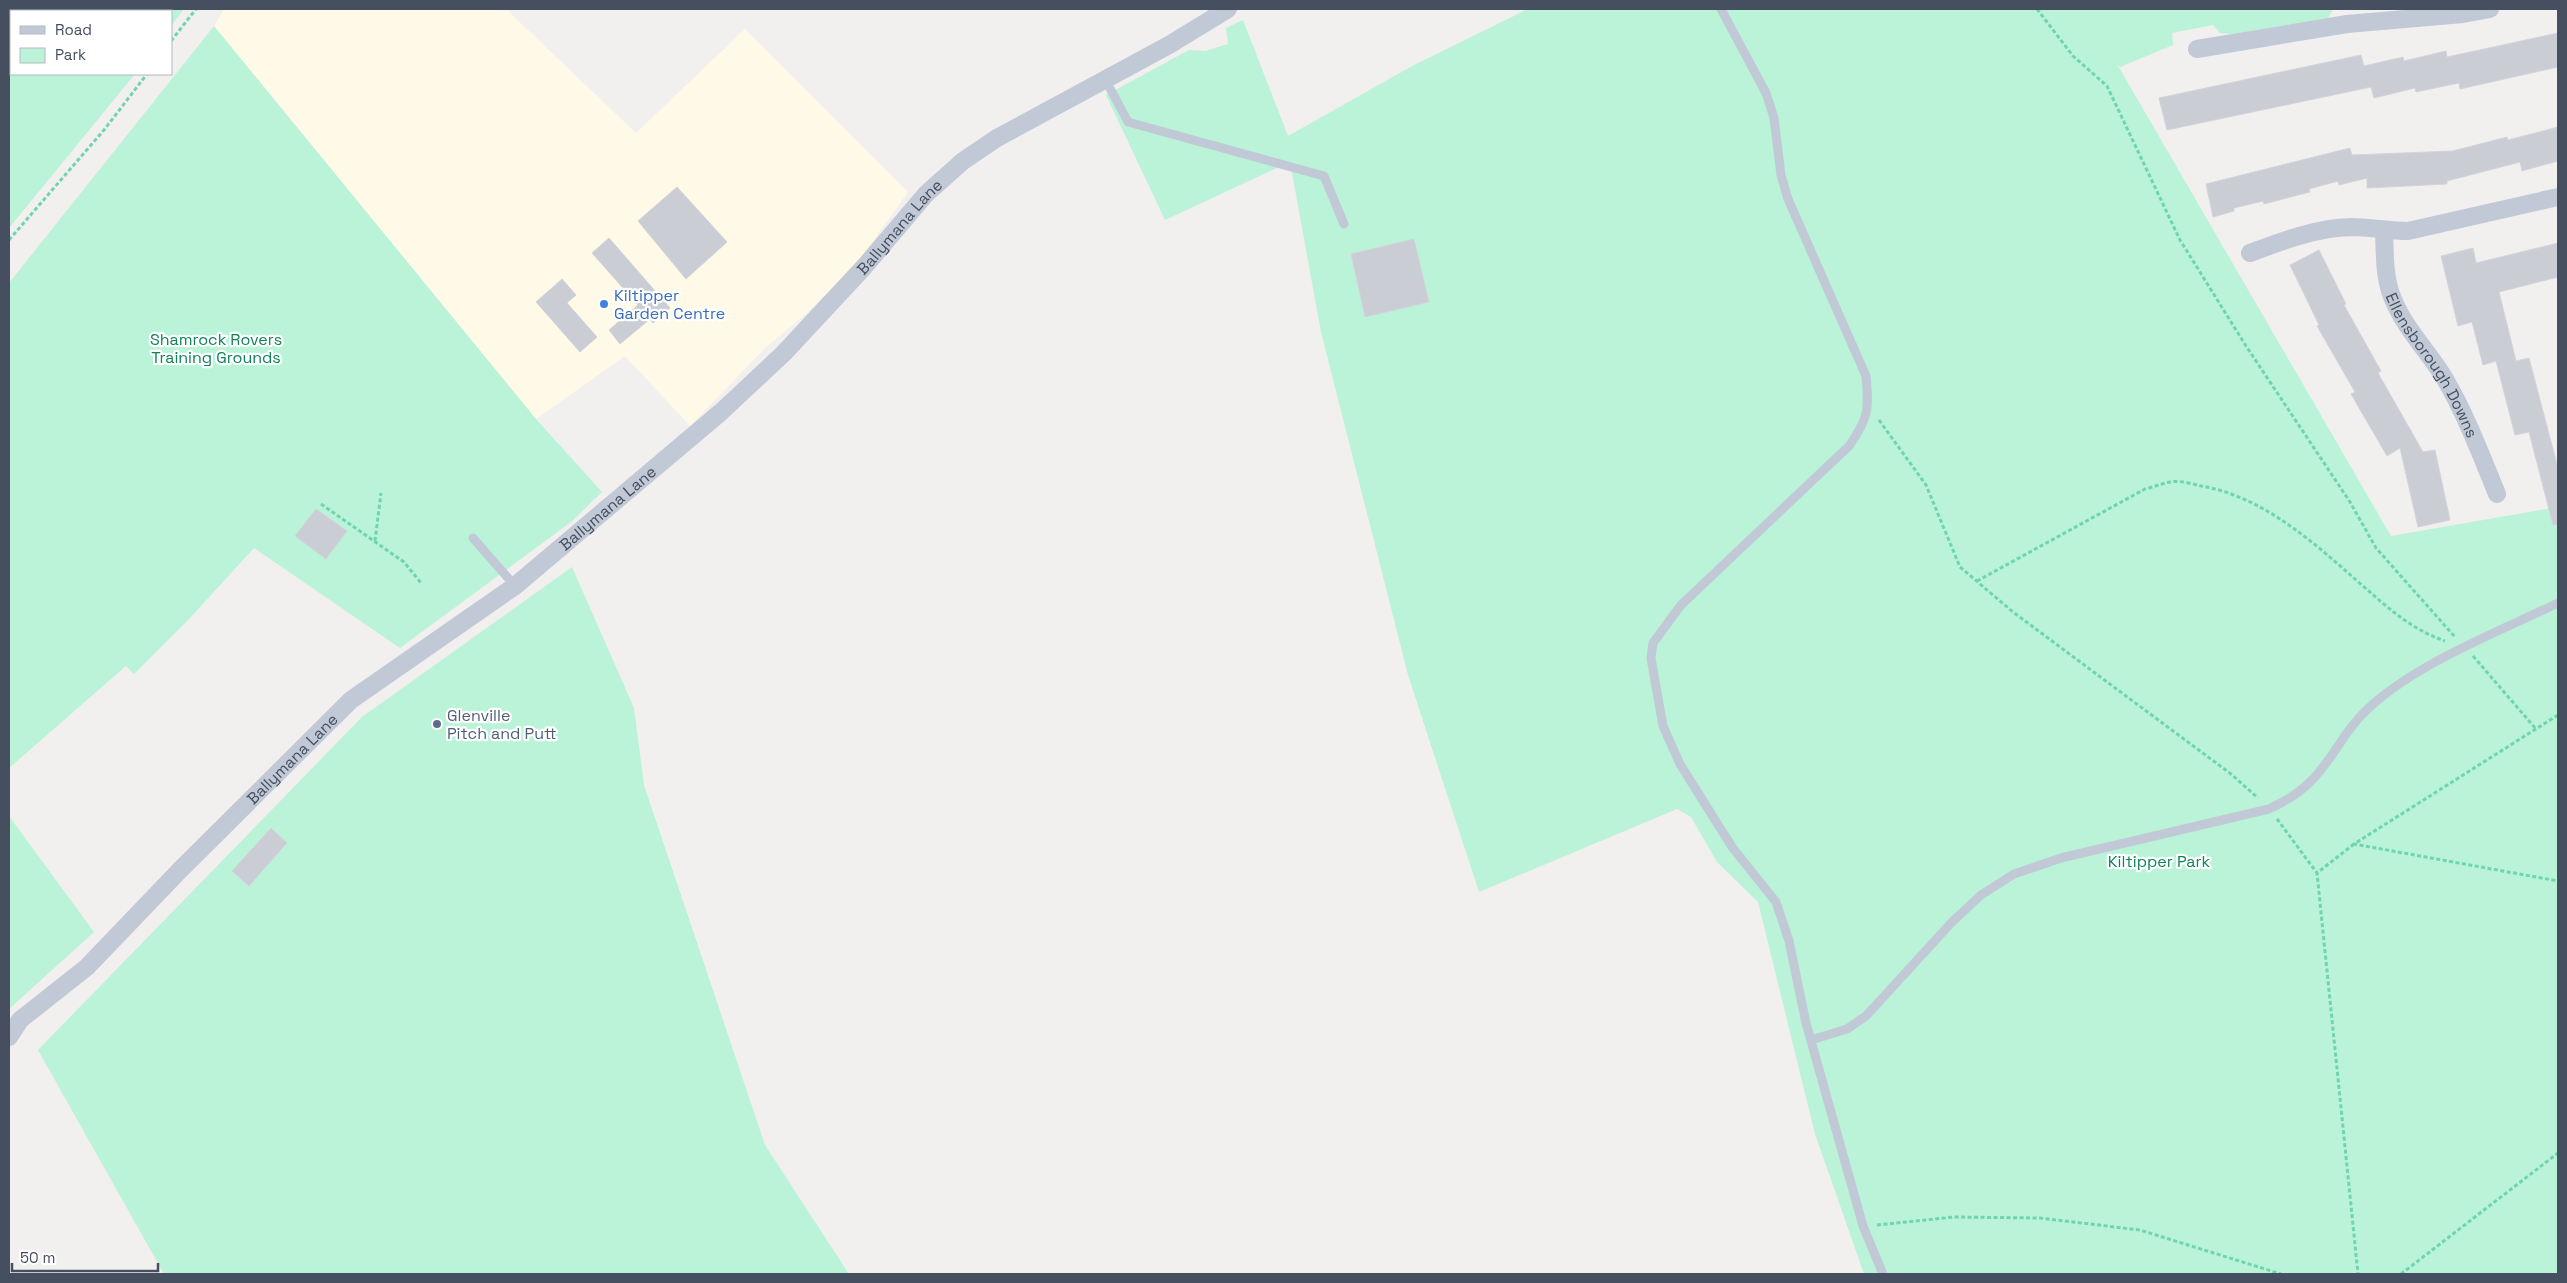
<svg xmlns="http://www.w3.org/2000/svg" width="2567" height="1283" font-family="'Space Grotesk',sans-serif">
  <style>
    .commercial { fill: #fefae7 }
    .green { fill: #baf3d8 }
    .building { fill: #cbcdd5; stroke: #d3d4db }
    .lines { fill: none; stroke-linecap: round; stroke-linejoin: round }
    .path { stroke: #6ed5b0; stroke-width: 3; stroke-dasharray: 4 2.5; stroke-linecap: butt }
    .lane { stroke: #c2c9d6; stroke-width: 9 }
    .street { stroke: #c2c9d6; stroke-width: 18 }
    .shop-dot { fill: #3f7fe0; stroke: #fff; stroke-width: 2 }
    .service-dot { fill: #5c6f8a; stroke: #fff; stroke-width: 2 }
    .labels { text-anchor: middle; dominant-baseline: central; stroke-width: 4.5; stroke-linejoin: round; paint-order: stroke }
    .street-label { font-size: 16px; fill: #454f5f; stroke: #fff }
    .shop-label { font-size: 16px; fill: #366cbe; stroke: #fff; text-anchor: start }
    .park-label { font-size: 16px; fill: #0e8258; stroke: #fff }
    .service-label { font-size: 16px; fill: #4e5e75; stroke: #fff; text-anchor: start }
  </style>
  <rect width="100%" height="100%" fill="#f2efef"/>
  <!-- commercial -->
  <path class="commercial" d="M224,9H506L636,133L745,29L908,192L858,262L807,313L765,348L690,426L625,356L536,419L214,26Z"/>
  <!-- green -->
  <path class="green" d="M9,9H184L171,26V11H11V74H135L9,228Z
    M1528,9H2333L2328,18L2233,34L2220,33L2213,25L2172,33L2173,45L2120,67L2117,64L2391,536L2558,507V1274H1864L1815,1134L1758,902L1717,862L1691,817L1677,809L1479,892L1408,675L1321,332L1290,162L1165,220L1106,95L1189,50L1205,51L1228,44L1226,28L1243,20L1288,136L1414,65Z
    M214,26L536,419L602,492L571,522L400,648L254,548L190,618L134,674L126,666L9,768V283Z
    M572,567L634,708L644,785L765,1145L849,1274H164L38,1050L362,717Z
    M9,816L94,932L9,1009Z"/>
  <!-- building -->
  <path class="building" d="M2558,33V67L2460,89L2459,83L2416,92L2415,88L2374,98L2371,87L2167,130L2159,98L2361,55L2364,66L2403,57L2404,61L2446,51L2447,57Z
    M2558,127V161L2522,171L2520,162L2447,181V184L2367,188V178L2339,185L2338,181L2309,189L2310,192L2283,199L2264,204L2263,201L2234,208V211L2213,217L2206,184L2350,148L2352,155L2453,151L2507,137L2508,140Z
    M677,187L727,242L686,279L638,221Z
    M609,238L670,308L653,323L650,319L620,344L609,330L638,305L592,253Z
    M1414,239L1429,302L1365,317L1351,254Z
    M2558,243V277L2499,292L2516,361L2529,358L2558,468V524L2553,525L2529,432L2515,435L2496,361L2483,365L2472,322L2458,326L2441,256L2473,248L2476,263Z
    M2319,250L2346,304L2344,305L2381,371L2378,373L2423,452L2435,450L2450,520L2418,527L2400,448L2387,456L2351,394L2355,392L2317,326L2319,325L2290,265Z
    M562,279L576,295L567,303L597,337L580,352L536,302Z
    M316,509L347,531L326,559L295,536Z
    M271,828L287,843L249,886L232,871Z"/>
  <g class="lines">
    <!-- path -->
    <path class="path" d="M2037,9L2073,56L2107,86L2180,240L2246,346L2350,502L2376,548L2455,637
      M171,41L196,9
      M9,240L104,130L147,74
      M1879,420L1926,485L1960,567L2013,612L2231,774L2258,798
      M321,504L404,562L421,583
      M375,541L381,493
      M1977,581L2145,489C2154,487 2162,483 2171,482C2180,480 2192,484 2201,486C2261,496 2311,540 2355,579C2385,605 2408,628 2445,641
      M2473,656L2536,729
      M2558,715L2354,844L2558,881
      M2277,819L2317,873
      M2354,844L2317,873L2358,1274
      M1877,1225L1954,1217L2040,1218L2140,1230L2281,1274
      M2401,1274L2558,1153"/>
    <!-- lane -->
    <path class="lane" d="M1721,9L1766,93L1774,118L1781,175L1788,199L1866,376C1869,410 1869,417 1849,446L1681,605L1653,643L1651,658L1663,726L1680,764L1732,847L1776,902L1789,941L1806,1023L1863,1226L1883,1274
      M1105,79L1128,122L1324,176L1344,224
      M473,538L515,586
      M1811,1040L1847,1029L1866,1016L1952,922L1981,895L2014,874L2061,858L2269,809C2284,802 2298,794 2310,782C2334,759 2344,729 2372,705C2422,661 2498,632 2558,603"/>
    <!-- street -->
    <g class="street">
      <path d="M2197,49L2347,24L2463,14L2490,9"/>
      <path id="s1" d="M2384,232C2385,254 2384,279 2393,299C2405,329 2429,352 2445,379C2466,415 2481,455 2497,494"/>
      <path d="M2250,253C2282,241 2316,228 2351,227C2370,227 2389,231 2408,231L2558,197"/>
      <path id="s2" d="M9,1037L20,1020L87,967L180,870L351,700L515,586L721,412L784,353L865,266L926,194L963,161L997,138L1169,45L1228,9"/>
    </g>
  </g>
  <!-- markers -->
  <circle class="shop-dot" cx="604" cy="304" r="5"/>
  <circle class="service-dot" cx="437" cy="724" r="5"/>
  <g class="labels">
    <!-- street labels -->
    <g class="street-label">
      <text stroke="none"><textPath href="#s2" startOffset="1208">Ballymana Lane</textPath></text>
      <text stroke="none"><textPath href="#s1" startOffset="145">Ellensborough Downs</textPath></text>
      <text stroke="none"><textPath href="#s2" startOffset="802">Ballymana Lane</textPath></text>
      <text stroke="none"><textPath href="#s2" startOffset="398">Ballymana Lane</textPath></text>
    </g>
    <!-- shop labels -->
    <g class="shop-label">
      <text x="614" y="295">Kiltipper<tspan x="614" dy="18">Garden Centre</tspan></text>
    </g>
    <!-- park labels -->
    <g class="park-label">
      <text x="216" y="339">Shamrock Rovers<tspan x="216" dy="18">Training Grounds</tspan></text>
      <text x="2159" y="861">Kiltipper Park</text>
    </g>
    <!-- service labels -->
    <g class="service-label">
      <text x="447" y="715">Glenville<tspan x="447" dy="18">Pitch and Putt</tspan></text>
    </g>
  </g>
  <!-- border -->
  <rect width="2567" height="1283" fill="none" stroke="#454f5f" stroke-width="20"/>
  <!-- legend -->
  <rect x="10" y="10" width="162" height="65" fill="#ffffff" stroke="#b5b9bf"/>
  <rect x="20" y="26" width="25" height="8" fill="#c2c9d6" stroke="#b5b9bf"/>
  <text x="55" y="35" font-size="15" fill="#454f5f">Road</text>
  <rect x="20" y="48" width="25" height="15" fill="#baf3d8" stroke="#b5b9bf"/>
  <text x="55" y="60" font-size="15" fill="#454f5f">Park</text>
  <!-- scale -->
  <path d="M12 1263v8h146v-8" fill="none" stroke="#454f5f" stroke-width="2.5"/>
  <text x="20" y="1263" font-size="15" fill="#454f5f" stroke="#ffffff" stroke-width="4" paint-order="stroke">50 m</text>
</svg>
